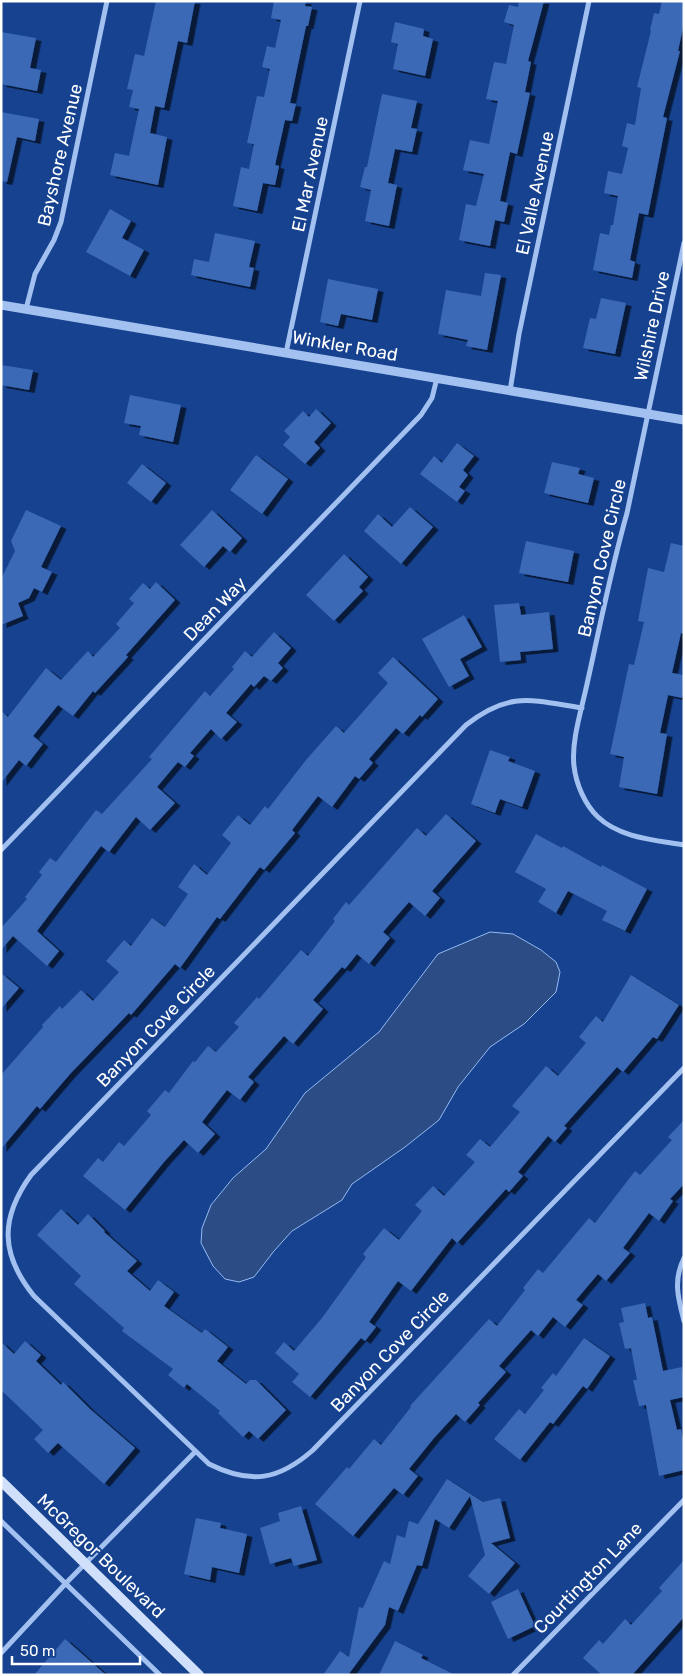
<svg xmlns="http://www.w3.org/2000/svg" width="685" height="1676" font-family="Rubik,sans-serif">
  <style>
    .water { fill: #2b4c85; stroke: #94baf3 }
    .building { fill: #3a69b6; filter: url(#shadow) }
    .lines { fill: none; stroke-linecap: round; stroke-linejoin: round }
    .minor { stroke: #a2c0f0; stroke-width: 5 }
    .tertiary { stroke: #a2c0f0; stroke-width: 9 }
    .secondary { stroke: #d0e0fb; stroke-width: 10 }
    .labels { text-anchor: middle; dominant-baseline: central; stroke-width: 4; stroke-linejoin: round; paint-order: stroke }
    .street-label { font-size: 18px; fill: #fff; stroke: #16428f }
  </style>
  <defs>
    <filter id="shadow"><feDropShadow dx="5.5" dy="3" stdDeviation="0" flood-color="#0009"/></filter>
  </defs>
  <rect width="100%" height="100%" fill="#16428f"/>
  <!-- water -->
  <path class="water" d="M490,932L513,934L541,950L556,962L560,972L556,992L524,1024L490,1047L458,1087L439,1120L405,1147L352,1184L342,1200L292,1231L274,1251L254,1277L239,1282L225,1279L213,1266L201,1243L202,1228L211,1205L233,1178L266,1149L305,1093L379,1032L438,954Z"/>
  <!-- building -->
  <path class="building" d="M156,1H195L187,43L178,41L164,108L155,106L150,133L167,137L158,185L110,175L115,153L129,156L139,109L129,107L133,90L127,89L135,54L144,56Z
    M274,1H306L305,6L312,7L308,26H306L290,103L296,104L292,121L285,120L275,165L279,166L275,185L263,183L257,211L233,206L241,167L249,169L254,144L247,143L257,96L264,97L270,69L262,67L267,46L275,48L281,20L271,18Z
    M519,1H544L528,61L531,62L525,92L530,93L517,154L510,152L500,201L508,203L504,222L495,220L490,246L459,240L466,204L476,206L484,174L463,170L470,140L489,144L498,101L486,99L494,62L506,64L514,25L504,22L509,5L518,7Z
    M662,1H684V23L678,51H680L663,117L667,118L648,215L639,213L630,260L635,262L632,278L593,270L600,233L609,235L611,225H613L618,196L604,193L608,171L622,174L628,148L622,146L627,123L635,125L641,88L637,87L651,31L650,30L654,13L659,14Z
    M395,22L424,29L423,36L433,39L425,76L393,69L398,44L391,42Z
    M1,32L36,38L30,68L41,70L37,91L1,84Z
    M382,94L417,101L411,128L417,129L412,152L395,149L388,183L397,185L389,226L365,221L371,190L360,187L365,167H367Z
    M1,112L39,119L35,141L17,137L7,182L1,181Z
    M110,209L131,221L122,238L144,250L130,276L86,252Z
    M215,233L255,241L249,267L254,268L250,287L191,275L194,259L209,262Z
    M485,273L501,275L487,350L466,346L468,340L438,334L446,290L481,296Z
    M328,279L378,289L372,320L341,314L338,326L320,322Z
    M601,298L626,303L615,354L583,348L590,318L596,319Z
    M1,365L33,370L29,390L1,385Z
    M130,395L181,405L173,442L139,435L141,426L124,423Z
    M316,409L331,423L314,442L320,448L305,464L283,445L290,437L284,431L303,411L309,417Z
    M457,443L474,456L463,470L468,475L459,487L465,491L457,502L420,474L434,456L442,463Z
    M256,455L288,479L262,514L230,490Z
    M552,462L580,468L578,474L594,478L588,503L544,493Z
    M142,464L166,483L151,502L127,483Z
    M410,507L433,527L401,564L364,531L378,514L392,527Z
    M26,510L61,526L41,567L52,572L42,592L34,588L29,598L18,603L23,616L1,625V579L15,551L11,541Z
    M212,510L242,538L230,552L223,546L204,567L180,545Z
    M526,541L574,551L568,582L519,573Z
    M671,543L684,546V634L681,633L672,673L684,675V689L682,698L668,695L660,733L667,734L657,794L619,787L624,757L610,754L629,664L634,665L644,622L638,621L648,568L664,572Z
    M344,554L368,577L359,587L363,591L334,621L306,595Z
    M156,582L175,600L126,655L128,657L95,693L93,691L73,716L58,705L33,736L43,744L26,766L19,760L1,783V711L8,717L46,668L61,680L88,651L93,657L120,628L116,624L134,603L129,599L143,583L150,589Z
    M519,603L521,615L549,612L553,649L520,652L521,660L500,662L494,605Z
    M464,615L482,647L460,659L469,676L449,687L422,639Z
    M274,632L291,648L278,663L283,668L271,681L264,676L254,687L251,684L226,713L237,722L221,739L211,729L190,753L194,756L185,767L178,762L157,787L175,803L150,830L136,817L109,852L101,846L37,931L59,951L47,966L13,936L1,950V928L27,899L25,897L42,875L39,872L50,858L56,862L96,810L102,814L152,759L149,757L205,691L210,696L234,669L232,667L245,651L252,657Z
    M393,657L438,699L422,717L420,715L403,734L396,728L369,759L373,763L359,779L355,776L332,807L318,796L292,830L295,833L264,870L260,867L220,919L217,917L180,968L175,964L131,1015L129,1013L70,1074L40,1109L37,1106L1,1149V1075L43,1027L42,1025L60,1006L62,1009L81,990L93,1001L119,972L106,961L124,940L131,946L152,918L165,927L188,894L178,887L194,864L207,875L231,843L222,835L238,815L250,825L265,806L268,809L306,760L336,726L344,733L388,683L378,673Z
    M490,750L510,757L508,761L535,771L522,807L500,799L495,813L471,804Z
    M446,814L476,841L432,891L440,898L425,916L409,902L383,932L390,938L369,964L357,954L345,969L342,967L313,1000L323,1009L293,1044L284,1036L248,1077L254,1082L240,1100L227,1090L202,1122L215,1134L198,1153L184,1140L164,1162L125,1210L83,1176L98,1158L103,1162L119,1142L124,1146L151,1115L147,1111L165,1090L169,1093L193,1061L195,1062L208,1046L216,1052L239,1027L234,1023L257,997L259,999L301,950L308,956L335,921L333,919L346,902L349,905L417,828L426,836Z
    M536,834L562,848L563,846L601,867L602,865L647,889L625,931L602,920L607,911L568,891L556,913L538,902L546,889L515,872Z
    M1,973L19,988L1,1009Z
    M631,975L679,1005L657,1039L653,1037L623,1072L617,1067L564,1126L567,1128L555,1142L548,1136L518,1172L523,1176L509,1192L506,1189L457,1243L452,1238L411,1291L398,1281L369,1322L376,1327L365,1341L361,1338L310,1397L292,1382L299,1374L275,1353L284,1342L294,1351L322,1318L366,1257L363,1254L384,1228L399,1240L422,1211L415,1205L433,1186L444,1196L475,1162L466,1155L480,1139L490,1147L520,1112L512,1106L546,1066L558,1076L586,1043L579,1037L596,1016L603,1022Z
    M684,1120V1184L670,1199L673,1201L659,1221L649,1213L623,1248L630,1253L606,1281L598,1274L576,1300L583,1305L565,1327L553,1317L538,1336L531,1330L499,1366L506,1372L478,1403L480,1405L465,1422L456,1414L434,1438L409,1469L418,1476L403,1495L394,1488L353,1536L315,1504L347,1467L349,1469L374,1439L381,1445L411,1407L410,1406L489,1319L497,1326L525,1290L523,1288L538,1269L543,1273L589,1218L595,1223L635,1171L640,1175L672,1140L668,1137Z
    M61,1209L78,1225L88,1214L105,1231L104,1232L137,1261L127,1271L150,1291L158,1280L174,1292L164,1306L202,1333L205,1329L228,1347L217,1361L246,1384L250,1380H256L286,1410L258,1439L249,1431L243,1437L218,1413L220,1411L187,1384L184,1388L168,1375L173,1369L122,1331L124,1328L74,1284L81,1276L37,1235Z
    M645,1303L648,1318L652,1317L663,1371L682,1367L684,1377V1397L670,1400L677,1430L681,1429L684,1444V1470L659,1476L646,1405L639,1406L633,1380H637L631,1348L625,1349L619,1323L624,1322L621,1308Z
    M584,1338L610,1356L587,1389L583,1386L553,1424L550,1422L520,1460L494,1439L519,1409L525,1414L544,1390L541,1388L553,1373L556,1376Z
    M25,1341L41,1355L36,1361L61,1385L63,1382L90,1409L135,1448L104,1484L58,1443L48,1453L34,1439L43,1430L1,1390V1342L14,1354Z
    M447,1479L483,1502L500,1498L510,1538L491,1543L515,1563L489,1594L468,1576L485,1555L470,1496L449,1528L435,1519L422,1566L417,1565L398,1611L389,1607L385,1625L348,1675H323L340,1651L349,1657L359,1607L363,1608L384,1561L390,1564L397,1535L405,1538L409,1521L418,1524Z
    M301,1506L317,1560L294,1566L291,1558L270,1564L260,1528L280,1521L278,1513Z
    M196,1518L221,1523L220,1528L247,1534L239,1573L212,1567L210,1580L184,1574Z
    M684,1560V1617L632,1675H602L583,1658L599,1640L603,1644L625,1619L631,1625L662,1591L659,1588Z
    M518,1589L535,1626L508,1639L491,1602Z
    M65,1639L106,1675H34Z
    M395,1641L423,1655L421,1658L455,1675H379Z"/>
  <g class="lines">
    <!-- minor -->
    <path class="minor" d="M684,243L627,513C611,569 600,626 587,684C582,708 571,741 574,766C576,784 585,805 598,817C620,838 655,840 684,845
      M26,309L35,274L54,240L61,222L107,1
      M286,353L360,1
      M510,391L519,334L589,1
      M582,708C531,700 510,691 466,725L31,1175C0,1218 0,1254 34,1296L209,1464C251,1485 279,1480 313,1450L684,1068
      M1,850L421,415L432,398L437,378
      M684,1258C673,1280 678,1298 684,1321
      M1,1521L160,1675
      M1,1653L68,1581L195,1452
      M513,1675L684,1500"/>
    <!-- tertiary -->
    <path class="tertiary" d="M1,305L684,420"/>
    <!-- secondary -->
    <path class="secondary" d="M1,1481L199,1675"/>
  </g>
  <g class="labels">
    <!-- street labels -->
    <g class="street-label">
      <text transform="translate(60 155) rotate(-77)">Bayshore Avenue</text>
      <text transform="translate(310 174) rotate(-78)">El Mar Avenue</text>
      <text transform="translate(535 193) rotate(-78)">El Valle Avenue</text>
      <text transform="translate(652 326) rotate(-78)">Wilshire Drive</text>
      <text transform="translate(345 346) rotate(10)">Winkler Road</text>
      <text transform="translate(602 558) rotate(-77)">Banyon Cove Circle</text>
      <text transform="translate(215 609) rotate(-46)">Dean Way</text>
      <text transform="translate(156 1026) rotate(-46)">Banyon Cove Circle</text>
      <text transform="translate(390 1351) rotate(-46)">Banyon Cove Circle</text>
      <text transform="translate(101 1556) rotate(44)">McGregor Boulevard</text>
      <text transform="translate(588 1578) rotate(-46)">Courtington Lane</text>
    </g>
  </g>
  <!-- border -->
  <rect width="685" height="1676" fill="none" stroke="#ffffff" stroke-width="5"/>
  <!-- scale -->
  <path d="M12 1656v8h128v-8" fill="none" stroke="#ffffff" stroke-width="2.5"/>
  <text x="20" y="1656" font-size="15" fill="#ffffff" stroke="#16428f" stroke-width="4" paint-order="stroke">50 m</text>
</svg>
